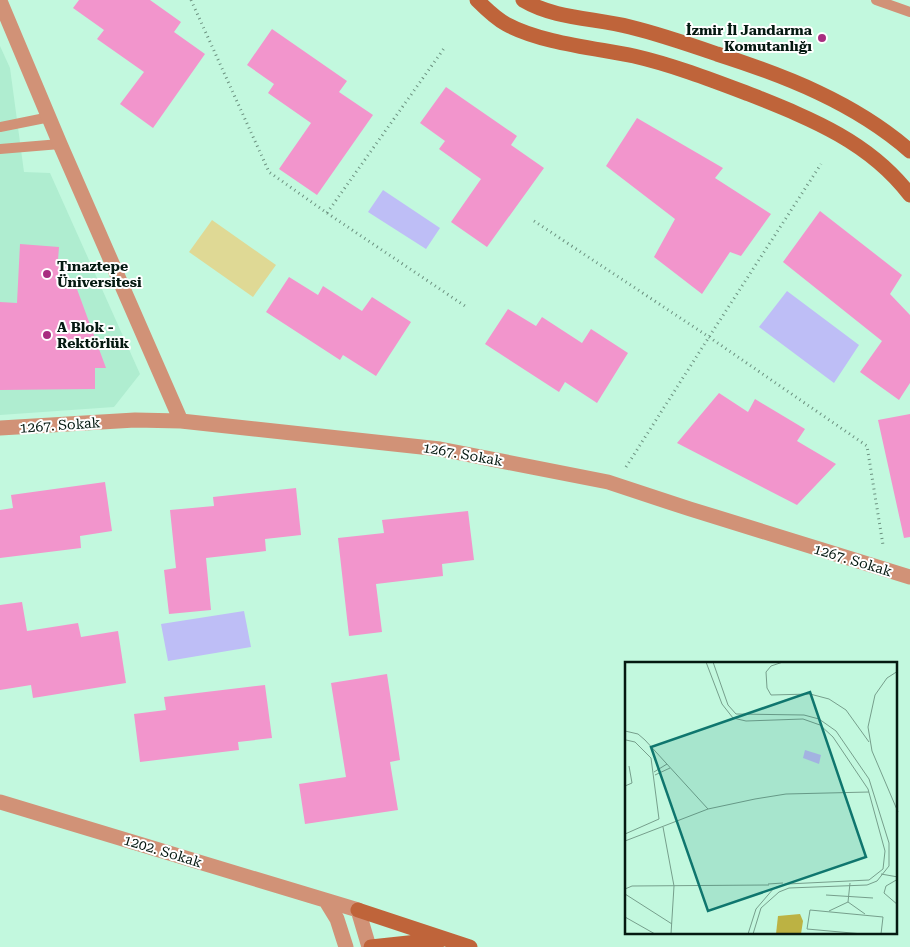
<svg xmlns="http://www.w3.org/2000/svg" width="910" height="947" font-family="'Roboto Serif',serif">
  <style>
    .built { fill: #afedd0 }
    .green { fill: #dfd995 }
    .water { fill: #bebef6 }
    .building { fill: #f295cc }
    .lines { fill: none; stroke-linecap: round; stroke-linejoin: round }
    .path { stroke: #6c9280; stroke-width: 3; stroke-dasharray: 1 4; stroke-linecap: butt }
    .service { stroke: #d19277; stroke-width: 10 }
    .minor { stroke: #d19277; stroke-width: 15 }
    .secondary { stroke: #bf643a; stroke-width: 15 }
    .poi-dot { fill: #a82d80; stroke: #fff; stroke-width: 2 }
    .labels { text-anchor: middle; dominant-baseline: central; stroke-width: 4; stroke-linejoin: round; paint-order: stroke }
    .poi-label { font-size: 14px; font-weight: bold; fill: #051911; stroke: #fff; text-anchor: start }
    .street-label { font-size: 14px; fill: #051911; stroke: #fff }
    .inset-road { fill: none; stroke: #769f8c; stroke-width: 1 }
    .view { fill: #0f766e; fill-opacity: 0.15; stroke: #0f766e; stroke-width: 2.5 }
    .inset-edge { fill: none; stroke: #051911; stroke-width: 2.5 }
  </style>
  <rect width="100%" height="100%" fill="#c2f8de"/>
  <!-- built -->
  <path class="built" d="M0,46L10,68L24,172L50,173L140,374L114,407L0,415Z"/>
  <!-- green -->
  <path class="green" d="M212,220L276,265L253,297L189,252Z"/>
  <!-- water -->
  <path class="water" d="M383,190L440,228L426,249L368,212Z
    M787,291L859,345L834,383L759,327Z
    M244,611L251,647L168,661L161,624Z"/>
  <!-- building -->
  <path class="building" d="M79,0H150L181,22L174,32L205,54L153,128L120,104L144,72L97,39L104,30L73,8Z
    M272,29L347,81L339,92L373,115L317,195L279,169L311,123L268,93L274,84L247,65Z
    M446,87L517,136L511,145L544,168L487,247L451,222L481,179L439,149L445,141L420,123Z
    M637,118L723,168L715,178L771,214L741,256L730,252L702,294L654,257L675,219L606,166Z
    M820,211L902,275L890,294L910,315V383L899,400L860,372L882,341L783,262Z
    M20,244L59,247L58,260H68L65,279L74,281L106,368H95V389L0,390V302L17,303Z
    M289,277L318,295L323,286L362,311L372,297L411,322L376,376L343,355L340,360L266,312Z
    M508,309L536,326L542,317L582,343L591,329L628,353L597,403L565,382L559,392L485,344Z
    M719,393L748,412L755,399L805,429L797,441L836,464L797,505L677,443Z
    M910,414V537L904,538L878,420Z
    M105,482L112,531L80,536L81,548L0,558V510L13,508L11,495Z
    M296,488L301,535L265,539L266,551L206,558L211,610L169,614L164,570L176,568L170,510L214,506L213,497Z
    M468,511L474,560L442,564L443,576L376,584L382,632L349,636L338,538L384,533L382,520Z
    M22,602L27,631L78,623L81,637L118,631L126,683L33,698L31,685L0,690V605Z
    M387,674L400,760L390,762L398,810L305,824L299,784L346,777L331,683Z
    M265,685L272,738L238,742L239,750L140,762L134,714L166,710L164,697Z"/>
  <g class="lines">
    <!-- path -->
    <path class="path" d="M191,0L269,172L327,213L468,308
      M327,213L445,47
      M534,221L709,337L867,446L883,545
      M626,467L709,337L821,164"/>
    <!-- service -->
    <path class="service" d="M876,0L910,12
      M0,127L50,117
      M0,149L60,144"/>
    <!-- minor -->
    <path class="minor" d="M0,1L60,144L181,421
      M0,428L135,420L181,421L440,449L608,482L690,509L910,577
      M0,802L358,910L369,947
      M326,901L337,919L346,947"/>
    <!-- secondary -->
    <path class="secondary" d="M477,0C486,9 495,18 506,24C541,43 595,48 634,56C673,65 712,80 749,94C809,118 869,141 910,195
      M523,0C555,19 595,18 630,27C659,34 688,44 717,54C786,76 855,103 910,151
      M358,910L470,947
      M371,947L427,941L438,942"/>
  </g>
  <!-- markers -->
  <g class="poi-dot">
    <circle cx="822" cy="38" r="5"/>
    <circle cx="47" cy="274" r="5"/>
    <circle cx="47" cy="335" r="5"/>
  </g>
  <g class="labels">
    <!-- poi labels -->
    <g class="poi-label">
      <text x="812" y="30" text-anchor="end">İzmir İl Jandarma<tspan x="812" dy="16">Komutanlığı</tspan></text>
      <text x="57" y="266">Tınaztepe<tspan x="57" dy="16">Üniversitesi</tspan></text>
      <text x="57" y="327">A Blok -<tspan x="57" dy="16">Rektörlük</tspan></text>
    </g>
    <!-- street labels -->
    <g class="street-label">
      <text transform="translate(60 425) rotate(-4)">1267. Sokak</text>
      <text transform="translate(463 454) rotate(10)">1267. Sokak</text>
      <text transform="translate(853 560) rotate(17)">1267. Sokak</text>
      <text transform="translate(163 851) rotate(17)">1202. Sokak</text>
    </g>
  </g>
  <!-- overview -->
  <g transform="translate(625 662)">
    <rect width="272" height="272" fill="#c2f8de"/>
    <path d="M175,252L178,259L176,272H151L153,254Z" fill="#bcb243"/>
    <path d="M180,88L196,93L194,102L178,96Z" fill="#bebef6"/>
    <path class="inset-road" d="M81,0L97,42L108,56L121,59L178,57L195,63L208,75L243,127L260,189L258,207L244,218L162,222L149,226L131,247L123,272M88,0L103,43L111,52L179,53L194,57L211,69L244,117L264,181V204L252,219L242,223L164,226L154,230L136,246L128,272M158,0L146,4L141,10L142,26L146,33L185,32L204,37L221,48L244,80M273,9L262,16L250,33L243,65L247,89L273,150M0,69L13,72L20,78L83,147M29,110L42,102M30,113L45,106M0,124L7,121L4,104M38,165L49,224L46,272M0,172L34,157L26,96L10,80L1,78M0,179L83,147L130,137L161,132L244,130M256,212L273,215M273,217L261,224L259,231L273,243M143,222L158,221M0,227L7,224L144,223M0,232L47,262M201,233L248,236M223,240L240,252M204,249L223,240L225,221M0,255L30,272M238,272L182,267L185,248L258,255L256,272"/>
    <path class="view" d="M185,30L241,195L83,249L26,85Z"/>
    <rect width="272" height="272" class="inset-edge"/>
  </g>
</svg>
